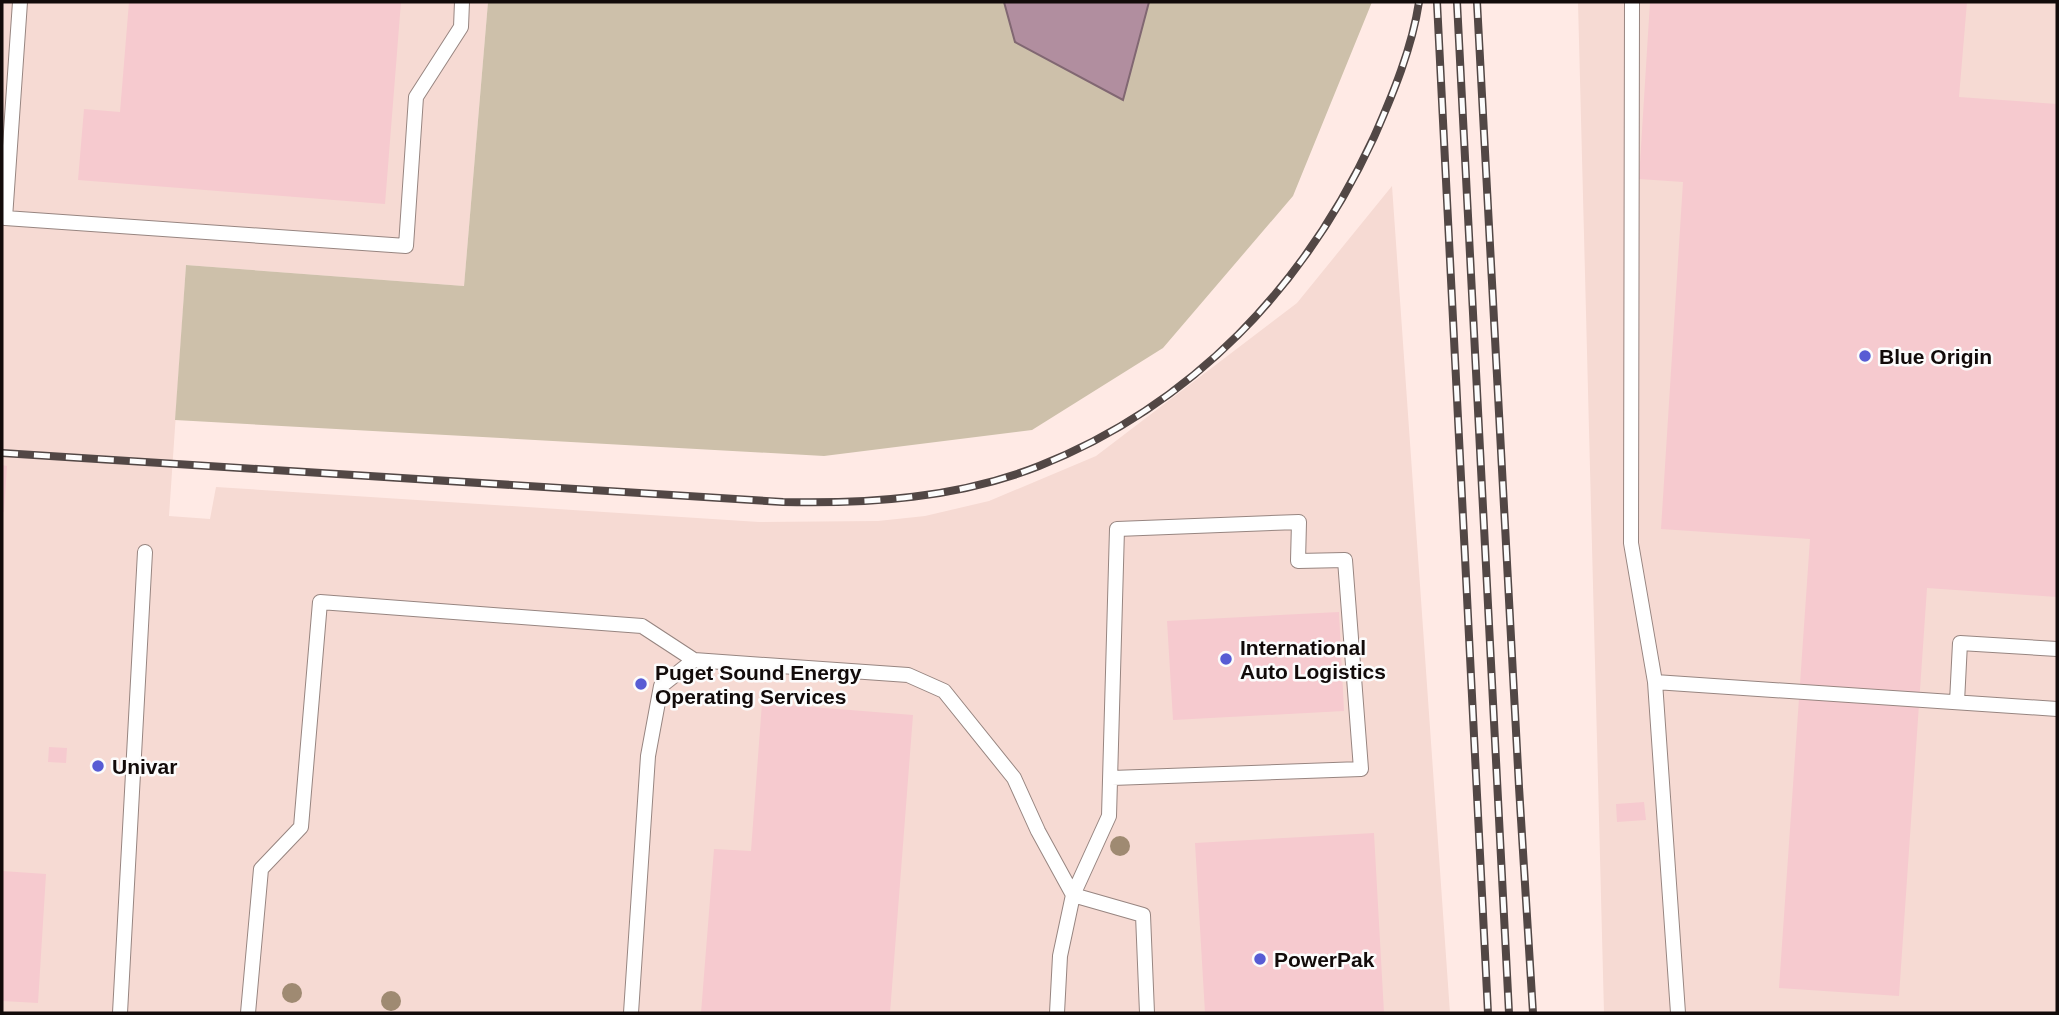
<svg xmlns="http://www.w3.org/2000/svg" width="2059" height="1015" font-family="Arial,sans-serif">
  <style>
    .built { fill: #f6dad3 }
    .green { fill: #cdc0aa }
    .water { fill: #b18e9f; stroke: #816772; stroke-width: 2 }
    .building { fill: #f6cacf }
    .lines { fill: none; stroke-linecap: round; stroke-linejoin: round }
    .lane-casing { stroke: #978580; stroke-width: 16 }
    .lane { stroke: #fff; stroke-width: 14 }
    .rail-casing { stroke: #524745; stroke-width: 8 }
    .rail { stroke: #fcfcfc; stroke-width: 5; stroke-dasharray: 16; stroke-linecap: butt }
    .tree { fill: #9f8a72 }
    .poi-dot { fill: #585cd4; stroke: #fcfcfc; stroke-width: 2.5 }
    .labels { text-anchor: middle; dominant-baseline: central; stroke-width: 5; stroke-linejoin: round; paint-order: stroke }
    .poi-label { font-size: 21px; font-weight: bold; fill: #120b0a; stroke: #fcfcfc; text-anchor: start }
  </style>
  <rect width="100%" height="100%" fill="#ffeae5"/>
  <!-- built -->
  <path class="built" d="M2,2H488L464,286L186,265L169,516L210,519L216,487L759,522L878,521L925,516L989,501L1096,456L1297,303L1392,186L1450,1013H2Z
    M1578,2H2057V1013H1604Z"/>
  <!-- green -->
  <path class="green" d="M488,2H1372L1293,196L1163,348L1032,430L824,456L175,420L186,265L464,286Z"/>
  <!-- water -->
  <path class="water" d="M1004,2H1149L1123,100L1015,42Z"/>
  <!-- building -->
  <path class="building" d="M129,2H401L385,204L78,180L84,109L120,112Z
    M1650,2H1967L1959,97L2057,104V597L1927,588L1899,996L1779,988L1810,539L1661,529L1683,182L1639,179Z
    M2,465L7,466L4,512H2Z
    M1339,612L1344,711L1173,720L1167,621Z
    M762,703L913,715L890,1013H701L714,849L751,851Z
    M49,747L67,748L66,763L48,762Z
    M1644,802L1646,820L1617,822L1616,804Z
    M1374,833L1384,1013H1205L1195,843Z
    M2,871L46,874L38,1003L2,1001Z"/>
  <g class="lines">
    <!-- lane casing -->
    <g class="lane-casing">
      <path id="lane" d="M20,2L5,218L406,246L416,97L461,27L462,2
        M1632,2L1631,543L1655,682
        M1957,702L1960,643L2057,649
        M120,1013L145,552
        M248,1013L261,869L301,827L320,602L642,626L694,660
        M631,1013L648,756L661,686L694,660L908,675L944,691L1014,778L1038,831L1073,895L1143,915L1147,1013
        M1057,1013L1060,956L1073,895L1109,816L1117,529L1299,522L1298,561L1345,560L1361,769L1112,778
        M1678,1013L1655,682L2057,709"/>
    </g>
    <!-- lane -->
    <use href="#lane" class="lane"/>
    <!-- rail casing -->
    <g class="rail-casing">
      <path id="rail" d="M1437,2L1488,1013
        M1457,2L1509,1013
        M1477,2L1519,787L1533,1013
        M2,453L783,502C869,504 958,498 1039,466C1193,405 1305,286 1374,137C1393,94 1412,48 1419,2"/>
    </g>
    <!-- rail -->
    <use href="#rail" class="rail"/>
  </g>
  <!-- trees -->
  <g class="tree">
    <circle cx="1120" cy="846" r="10"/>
    <circle cx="292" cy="993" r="10"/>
    <circle cx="391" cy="1001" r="10"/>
  </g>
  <!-- markers -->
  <g class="poi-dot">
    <circle cx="1865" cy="356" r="7"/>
    <circle cx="1226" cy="659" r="7"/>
    <circle cx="641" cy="684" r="7"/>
    <circle cx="98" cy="766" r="7"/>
    <circle cx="1260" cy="959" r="7"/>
  </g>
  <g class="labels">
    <!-- poi labels -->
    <g class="poi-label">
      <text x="1879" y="356">Blue Origin</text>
      <text x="1240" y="647">International<tspan x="1240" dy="24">Auto Logistics</tspan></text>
      <text x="655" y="672">Puget Sound Energy<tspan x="655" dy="24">Operating Services</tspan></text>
      <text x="112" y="766">Univar</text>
      <text x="1274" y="959">PowerPak</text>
    </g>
  </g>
  <!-- border -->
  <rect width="2059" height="1015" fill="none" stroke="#120b0a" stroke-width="7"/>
</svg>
